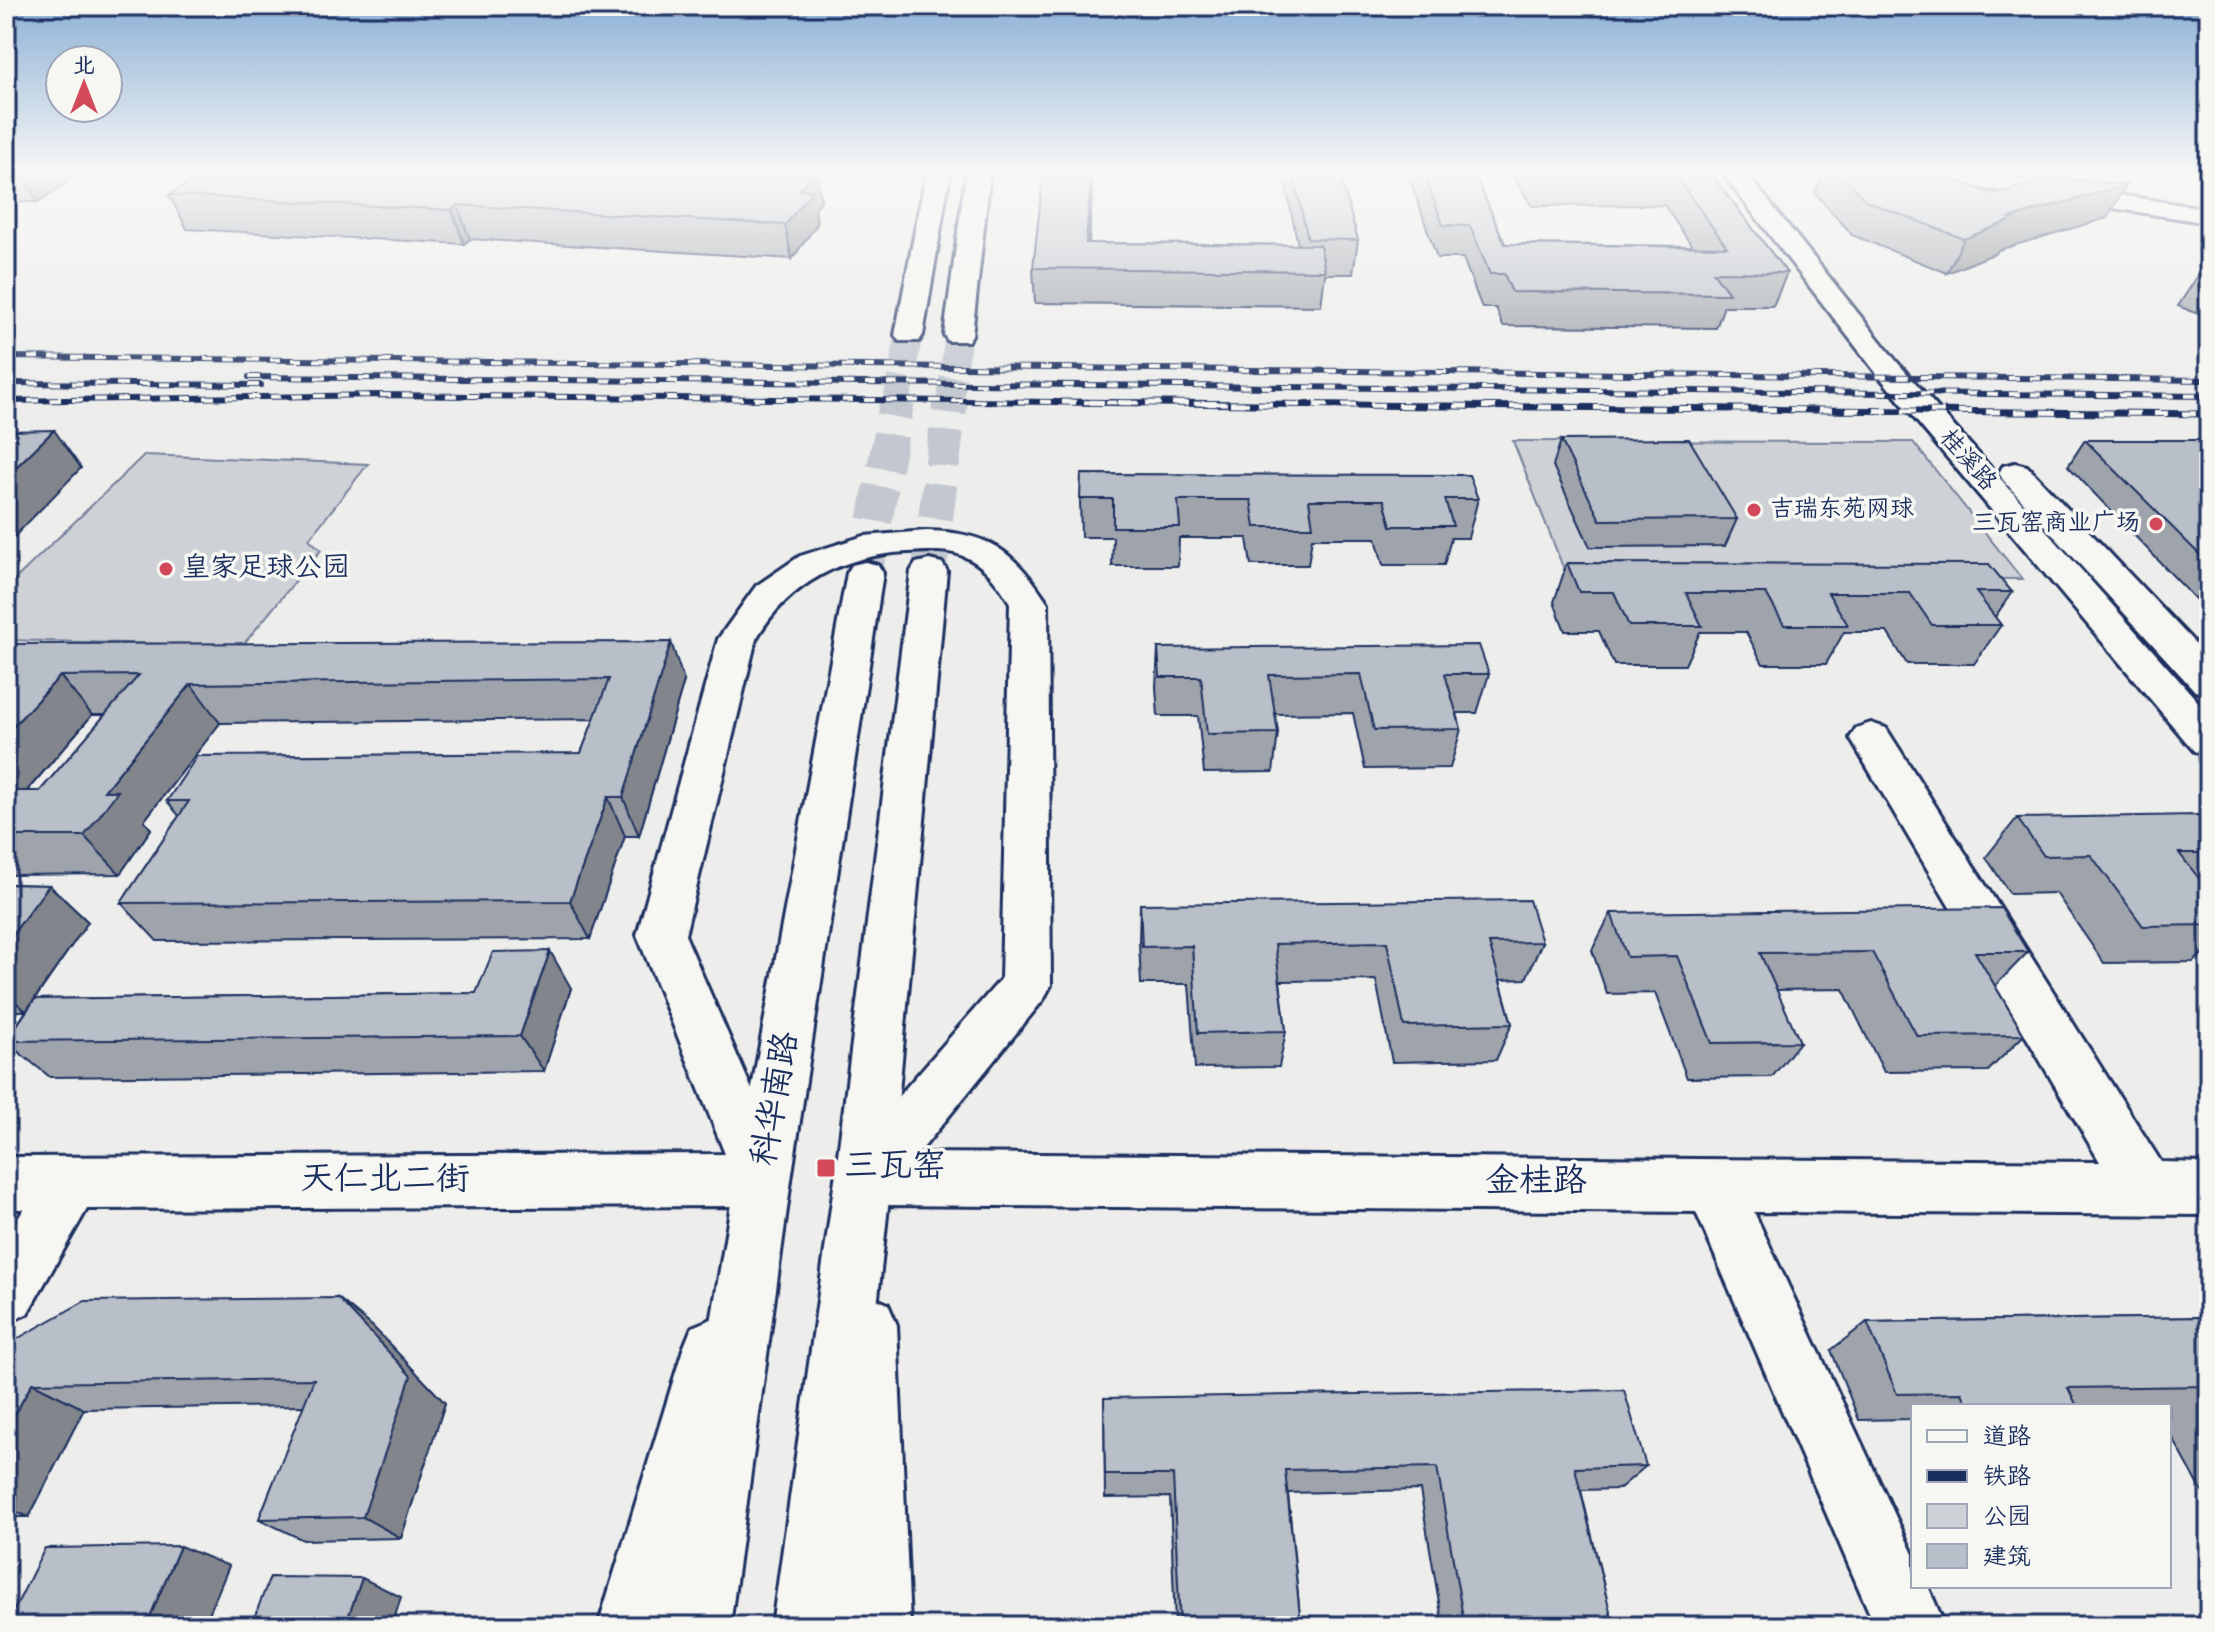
<svg xmlns="http://www.w3.org/2000/svg" width="2215" height="1632" font-family="'Indie Flower','LXGW WenKai TC',sans-serif">
  <style>
    .green { fill: #ced2d7; stroke: #74809a; stroke-width: 2 }
    .lines { fill: none; stroke-linecap: round; stroke-linejoin: round }
    .highway-tunnel-far1 { stroke: #c3c8d0; stroke-width: 27; stroke-dasharray: 27 13; stroke-linecap: butt }
    .highway-tunnel { stroke: #c3c8d0; stroke-width: 35; stroke-dasharray: 35 18; stroke-linecap: butt }
    .minor-casing { stroke: #1b2f5e; stroke-width: 6 }
    .major-casing { stroke: #1b2f5e; stroke-width: 6 }
    .highway-casing { stroke: #1b2f5e; stroke-width: 6 }
    .minor { fill: #f6f6f2; fill-rule: evenodd }
    .major { fill: #f6f6f2; fill-rule: evenodd }
    .highway { fill: #f6f6f2; fill-rule: evenodd }
    .rail-far1-casing { stroke: #1b2f5e; stroke-width: 6 }
    .rail-casing { stroke: #1b2f5e; stroke-width: 7 }
    .rail-far1 { stroke: #f6f6f2; stroke-width: 4; stroke-dasharray: 11; stroke-linecap: butt }
    .rail { stroke: #f6f6f2; stroke-width: 5; stroke-dasharray: 14; stroke-linecap: butt }
    .wall { fill: #9fa4ac; stroke: #1b2f5e; stroke-width: 2; fill-rule: evenodd }
    .shaded-wall { fill: #82868c; stroke: #1b2f5e; stroke-width: 2 }
    .building { fill: #b9bfc8; stroke: #1b2f5e; stroke-width: 2 }
    .poi-dot { fill: #d1495b; stroke: #f6f6f2; stroke-width: 3 }
    .labels { text-anchor: middle; dominant-baseline: central; stroke-width: 7; stroke-linejoin: round; paint-order: stroke }
    .far-street-label { font-size: 24px; fill: #1b2f5e; stroke: #f6f6f2 }
    .far-poi-label { font-size: 24px; fill: #1b2f5e; stroke: #f6f6f2; text-anchor: start }
    .poi-label { font-size: 28px; fill: #1b2f5e; stroke: #f6f6f2; text-anchor: start }
    .near-street-label { font-size: 34px; fill: #1b2f5e; stroke: #f6f6f2 }
    .near-poi-label { font-size: 34px; fill: #1b2f5e; stroke: #f6f6f2; text-anchor: start }
  </style>
  <rect width="100%" height="100%" fill="#edeeec"/>
  <filter id="ink" filterUnits="userSpaceOnUse"><feTurbulence type="fractalNoise" baseFrequency=".0125" numOctaves="2"/><feDisplacementMap in="SourceGraphic" scale="16" xChannelSelector="R" yChannelSelector="G"/><feConvolveMatrix kernelMatrix="1 2 1 2 8 2 1 2 1" color-interpolation-filters="sRGB"/></filter>
  <g filter="url(#ink)">
    <!-- green -->
    <path class="green" d="M1513,441L1913,442L2022,579L1567,577Z
      M144,455L368,464L309,539L321,550L242,646L6,640V588Z"/>
    <g class="lines">
      <!-- highway-tunnel-far1 -->
      <path class="highway-tunnel-far1" d="M896,404L909,335
        M950,404L958,335"/>
      <!-- highway-tunnel -->
      <path class="highway-tunnel" d="M929,571L950,402
        M865,573L897,402"/>
      <!-- minor casing -->
      <g class="minor-casing">
        <path id="minor" d="M926,531C989,532 1014,551 1048,603L1051,985L1043,1000L919,1153L2100,1162L1850,738L1856,728L1871,723L1886,728L2161,1162L2209,1163V1215L1754,1212L1913,1554V1586H1928L1945,1626H1875L1696,1212L883,1205L863,1214L843,1207L835,1188L843,1160L1001,979L1010,603C999,584 985,565 963,556C947,549 926,551 908,552C844,555 789,582 756,639L685,935L791,1180L781,1206L761,1213L743,1206L87,1209L27,1314L6,1323V1238L24,1209H6V1157L725,1154L637,935L718,639L756,586L800,556L864,536Z
          M867,1295L888,1304L897,1325L910,1626H840L837,1325L846,1304Z
          M714,1318L736,1327L745,1349L668,1626H598L683,1349L692,1327Z"/>
      </g>
      <!-- major casing -->
      <g class="major-casing">
        <path id="major" d="M926,173H950L923,335L919,341H899L895,335Z
          M966,173H990L972,335L968,341H948L944,335Z
          M1722,173H1746L1897,362L2209,714V756L2194,751L1877,374Z
          M1919,173H1977L2209,209V223L1931,180Z
          M2015,463L2027,466L2209,658V695L2195,691L2003,480L1999,473L2003,466Z"/>
      </g>
      <!-- highway casing -->
      <g class="highway-casing">
        <path id="highway" d="M929,560L942,563L947,571L891,1179L842,1626H772L835,1179L911,571L916,563Z
          M865,562L878,565L883,573L791,1180L730,1626H660L735,1180L847,573L852,565Z"/>
      </g>
      <!-- minor -->
      <use href="#minor" class="minor"/>
      <!-- major -->
      <use href="#major" class="major"/>
      <!-- highway -->
      <use href="#highway" class="highway"/>
      <!-- rail-far1 casing -->
      <g class="rail-far1-casing">
        <path id="rail-far1" d="M6,357L2209,380
          M249,377L2209,396
          M6,383L261,385
          M6,401L378,395L1254,404"/>
      </g>
      <!-- rail casing -->
      <g class="rail-casing">
        <path id="rail" d="M1062,402L2209,414"/>
      </g>
      <!-- rail-far1 -->
      <use href="#rail-far1" class="rail-far1"/>
      <!-- rail -->
      <use href="#rail" class="rail"/>
    </g>
    <!-- wall -->
    <path class="wall" d="M6,173H81L38,202H6Z
      M206,173H816L821,200L815,209L817,224L792,259L470,239L464,244L187,229L169,195Z
      M1283,173H1339L1358,240L1353,274H1325L1321,306L1035,303L1033,268L1092,194L1089,243L1298,245Z
      M1408,173H1474L1505,244L1692,246L1664,205L1532,206L1511,173H1716L1714,178L1787,273L1773,306H1724L1716,328L1503,326L1496,308H1482L1463,258H1437Z
      M1823,173H1934L1993,194L2126,185L2107,218L1998,250L1996,253L1947,273L1852,235L1815,193Z
      M2209,268V318L2178,306L2201,271Z
      M1561,440L1737,519L1725,546L1590,547L1553,466Z
      M2085,440H2209V603H2199L2068,466Z
      M1080,499H1478L1468,538H1451L1444,565H1383L1376,538H1312L1308,565H1251L1247,538H1179L1178,566H1112L1113,537H1081Z
      M1567,563L2012,592L1995,617L2001,625L1974,664H1907L1887,632H1844L1826,664H1763L1746,632H1700L1685,665H1614L1599,631H1565L1554,602Z
      M6,644L684,681L639,836H625L590,939L157,941L121,903L179,816L167,801L581,753L594,719L220,723L144,821L151,829L120,874L6,875ZM92,715H105L40,791H27Z
      M1158,648L1489,674L1477,713H1457L1461,729L1450,768L1365,769L1353,713L1275,714L1278,733L1273,772L1204,773L1198,716H1158L1156,687Z
      M2017,818L2209,829V871L2200,880L2209,891V948L2193,962L2104,963L2056,893L2010,894L1986,857Z
      M6,884L49,885L88,922L35,999L476,993L571,988L544,1071L50,1077L6,1042L26,1011H6Z
      M1140,904L1542,942L1526,979L1500,980L1512,1024L1496,1060L1392,1062L1376,980L1280,981L1286,1031L1279,1067L1195,1068L1189,984H1141L1139,942Z
      M1611,913L2028,952L1995,986L2024,1035L1988,1071L1884,1072L1843,989L1776,990L1800,1042L1772,1077L1687,1078L1655,993L1607,994L1592,950Z
      M338,1298L373,1327L445,1403L401,1538L303,1540L259,1519L304,1406L84,1409L29,1517H6V1345Z
      M2209,1317V1504L2169,1431V1406H1913V1419L1859,1420L1831,1350L1867,1322Z
      M1104,1398L1646,1466L1619,1489L1581,1490L1612,1620L1602,1626H1443L1420,1490L1288,1493L1301,1626H1175L1170,1497L1105,1498Z"/>
    <!-- shaded-wall -->
    <path class="shaded-wall" d="M20,173H81L38,202Z
      M812,173H816L821,200L815,209L817,224L792,259L785,225L800,190Z
      M1091,173L1092,194L1087,269L1086,243Z
      M2126,185L2107,218L1998,250L1996,253L1947,273L1964,239L2010,218Z
      M457,205L470,239L464,244L452,210Z
      M54,430L81,468L6,545V477Z
      M671,642L684,681L639,836L623,797Z
      M60,676L92,715L6,815V734Z
      M191,684L220,723L144,821L151,829L120,874L84,836L104,791Z
      M608,797L625,836L590,939L570,901Z
      M49,885L88,922L26,1011L6,994V943Z
      M550,951L571,988L544,1071L520,1036Z
      M338,1298L373,1327L445,1403L401,1538L363,1517Z
      M32,1383L84,1409L29,1517L6,1508V1431Z
      M180,1546L229,1566L204,1626H146Z
      M362,1578L401,1597L392,1626H345Z"/>
    <!-- building -->
    <path class="building" d="M206,173H812L800,190L812,191L785,225L457,205L452,210L169,195Z
      M1059,173H1091L1086,243L1320,245L1325,271L1033,268L1043,178Z
      M1293,173H1339L1358,240L1308,239Z
      M1424,173H1474L1505,244L1727,247L1674,174L1539,175L1538,173H1710L1787,273L1713,272L1729,294L1512,292L1504,274H1490L1470,226L1443,225Z
      M1840,173H1934L1993,194L2056,178L2126,185L2010,218L2014,219L1964,239L1866,201Z
      M2209,268V274L2201,271Z
      M54,430L6,477V431Z
      M1689,439L1737,519L1600,520L1561,440Z
      M2085,440H2209V564Z
      M1081,474L1469,475L1478,499H1445L1453,526H1391L1384,500H1309L1313,527H1255L1251,500H1178L1180,527H1113V499H1080Z
      M1567,563L1989,564L2012,592H1976L2001,625H1932L1910,593H1828L1848,625H1784L1766,593H1686L1702,626H1629L1614,592H1579Z
      M671,642L623,797H608L570,901L121,903L189,801H167L197,756L581,753L609,679L191,684L104,791H118L84,836H6V791H40L139,675L60,676L6,734V644Z
      M1479,645L1489,674H1445L1461,729L1374,730L1361,674L1269,675L1278,733L1207,734L1201,677H1160L1158,648Z
      M2198,815L2209,829V853H2179L2209,891V925L2143,926L2091,855L2044,856L2017,818Z
      M6,884L49,885L6,943Z
      M1529,900L1542,942L1489,943L1512,1024L1404,1026L1387,942L1275,944L1286,1031L1198,1033L1192,946L1142,947L1140,904Z
      M2001,908L2028,952H1975L2024,1035L1917,1036L1872,952L1760,953L1800,1042L1712,1043L1677,956L1627,957L1611,913Z
      M550,951L520,1036L6,1041L35,999L476,993L493,952Z
      M338,1298L411,1376L363,1517L259,1519L314,1379L32,1383L6,1431V1345L85,1301Z
      M2209,1317V1386L2068,1388L2077,1406H1968L1962,1393L1897,1394L1867,1322Z
      M1624,1390L1646,1466L1575,1468L1612,1620L1464,1623L1437,1467L1285,1470L1301,1626H1180L1173,1475H1105L1104,1398Z
      M180,1546L146,1626H6L45,1548Z
      M270,1577L362,1578L345,1626H251Z"/>
  </g>
  <!-- sky -->
  <linearGradient id="sky" x2="0" y2="1"><stop stop-color="#8db1d6"/><stop offset="0.43" stop-color="#f7f7f6"/><stop offset="1" stop-color="#f7f7f6" stop-opacity="0"/></linearGradient>
  <rect width="2215" height="401" fill="url(#sky)"/>
  <!-- markers -->
  <g class="poi-dot">
    <circle cx="1754" cy="510" r="8"/>
    <circle cx="2156" cy="524" r="8"/>
    <circle cx="166" cy="569" r="8"/>
    <rect x="816" y="1158" width="20" height="20" rx="4"/>
  </g>
  <g class="labels">
    <!-- far-street labels -->
    <g class="far-street-label">
      <text transform="translate(1967 461) rotate(49)">桂溪路</text>
    </g>
    <!-- far-poi labels -->
    <g class="far-poi-label">
      <text x="1770" y="510">吉瑞东苑网球</text>
      <text x="2140" y="524" text-anchor="end">三瓦窑商业广场</text>
    </g>
    <!-- poi labels -->
    <g class="poi-label">
      <text x="182" y="569">皇家足球公园</text>
    </g>
    <!-- near-street labels -->
    <g class="near-street-label">
      <text transform="translate(777 1099) rotate(-80)">科华南路</text>
      <text x="385" y="1181">天仁北二街</text>
      <text x="1536" y="1183">金桂路</text>
    </g>
    <!-- near-poi labels -->
    <g class="near-poi-label">
      <text x="844" y="1168">三瓦窑</text>
    </g>
  </g>
  <!-- margin -->
  <rect width="2215" height="1632" fill="none" stroke="#f6f6f2" stroke-width="32"/>
  <rect x="16" y="16" width="2183" height="1600" fill="none" stroke="#1b2f5e" stroke-width="3" filter="url(#ink)"/>
  <!-- legend -->
  <rect x="1911" y="1404" width="260" height="184" fill="#f6f6f2" stroke="#9ea6b7" stroke-width="2"/>
  <rect x="1927" y="1430" width="40" height="12" fill="#f6f6f2" stroke="#9ea6b7" stroke-width="2"/>
  <text x="1983" y="1444" font-size="24" fill="#1b2f5e">道路</text>
  <rect x="1927" y="1470" width="40" height="12" fill="#1b2f5e" stroke="#9ea6b7" stroke-width="2"/>
  <text x="1983" y="1484" font-size="24" fill="#1b2f5e">铁路</text>
  <rect x="1927" y="1504" width="40" height="24" fill="#ced2d7" stroke="#9ea6b7" stroke-width="2"/>
  <text x="1983" y="1524" font-size="24" fill="#1b2f5e">公园</text>
  <rect x="1927" y="1544" width="40" height="24" fill="#b9bfc8" stroke="#9ea6b7" stroke-width="2"/>
  <text x="1983" y="1564" font-size="24" fill="#1b2f5e">建筑</text>
  <!-- north arrow -->
  <g transform="translate(84 84)"><circle r="38" fill="#f6f6f2" stroke="#9ea6b7" stroke-width="2"/>
  <path d="M0-6L14 30L0 20L-14 30Z" fill="#d1495b"/>
  <text y="-12" font-size="22" font-weight="bold" text-anchor="middle" fill="#1b2f5e">北</text>
  </g>
</svg>
